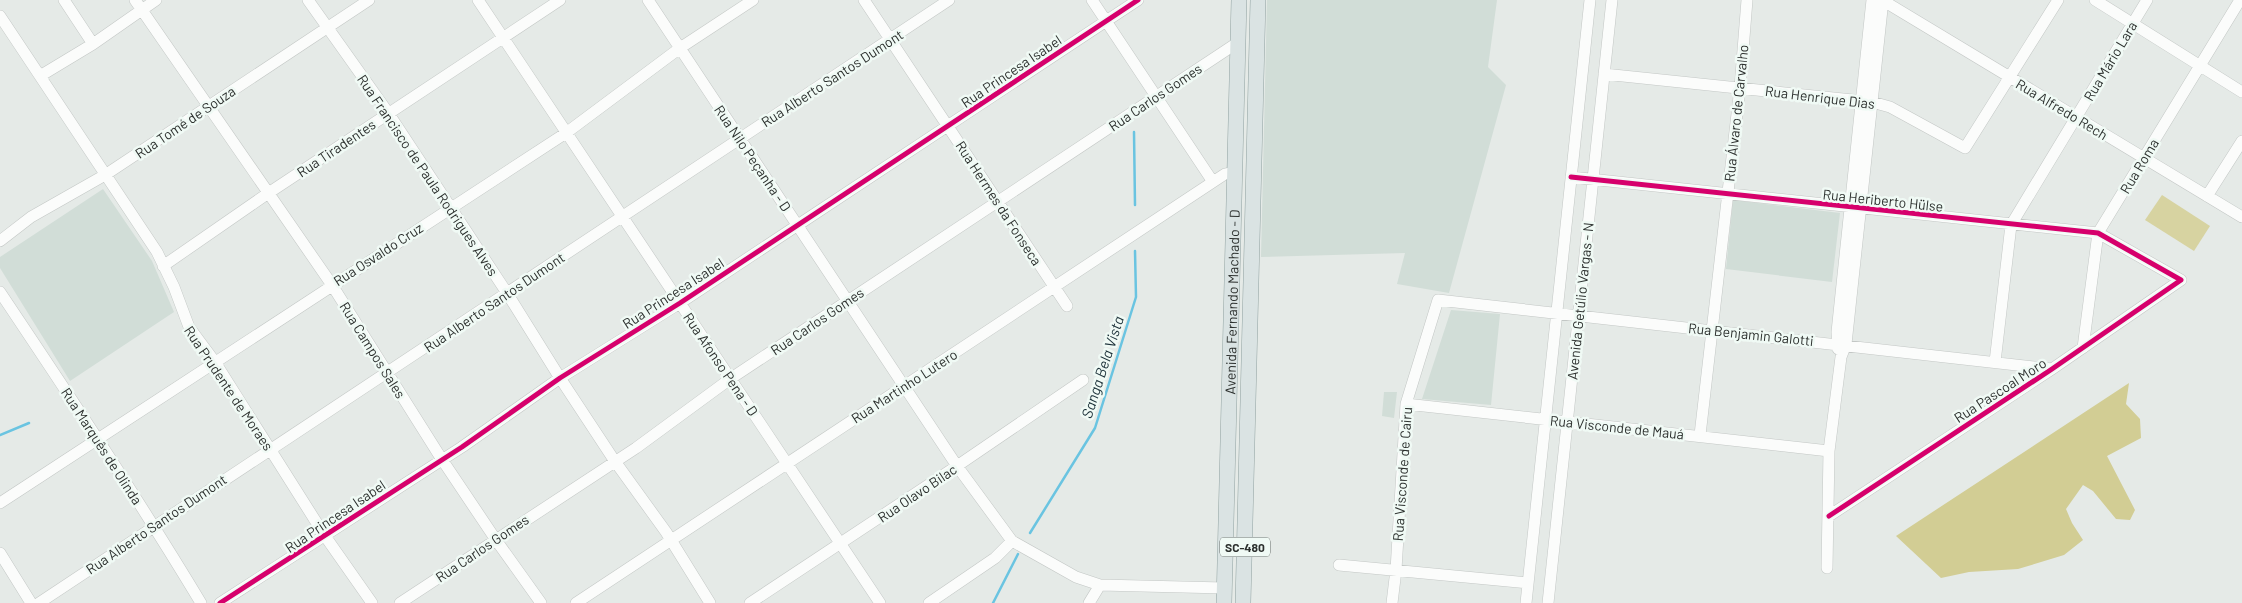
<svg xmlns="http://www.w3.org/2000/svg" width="2242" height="603" font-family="Barlow,sans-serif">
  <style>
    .built { fill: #d1ddd7 }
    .green { fill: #d7d3a1 }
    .forest { fill: #d2cd94 }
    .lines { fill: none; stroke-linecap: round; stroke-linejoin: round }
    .stream { stroke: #6ac4e1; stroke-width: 2.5 }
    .minor-casing { stroke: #c3c7c5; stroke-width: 12 }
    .major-casing { stroke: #91a2a1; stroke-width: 16 }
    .minor { stroke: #fbfcfb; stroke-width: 11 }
    .major { stroke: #dae3e3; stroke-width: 15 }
    .cycleway-casing { stroke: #f0faf5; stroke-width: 8 }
    .cycleway { stroke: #d6006c; stroke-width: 5 }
    .labels { text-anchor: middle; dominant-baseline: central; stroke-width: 5; stroke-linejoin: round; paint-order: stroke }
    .shield { fill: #f0faf5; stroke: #676d6a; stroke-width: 1 }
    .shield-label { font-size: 12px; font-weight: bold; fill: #2c302e }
    .street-label { font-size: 14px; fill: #2c302e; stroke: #f0faf5 }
    .water-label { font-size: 15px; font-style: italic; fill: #1b3038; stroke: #f0faf5 }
  </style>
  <rect width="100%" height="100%" fill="#e5eae7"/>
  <!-- built -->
  <path class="built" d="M1267,0H1497L1488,67L1506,85L1449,293L1397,284L1405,253L1261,257Z
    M103,189L152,261L174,312L70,381L0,268V257Z
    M1733,200L1840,213L1832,282L1726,269Z
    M1451,310L1500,314L1491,405L1422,399Z
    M1384,392H1397L1394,418L1382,416Z"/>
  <!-- green -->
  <path class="green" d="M2162,195L2210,226L2194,251L2145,220Z"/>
  <!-- forest -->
  <path class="forest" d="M2129,383L2126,404L2140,419L2141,438L2107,456L2135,510L2130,520L2116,519L2093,491L2083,485L2066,509L2072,523L2083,540L2064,555L2018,569L1969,572L1941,578L1896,536Z"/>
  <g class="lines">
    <!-- stream -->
    <path class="stream" d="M1134,132L1135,205
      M0,435L29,423
      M1030,533L1095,428L1136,297L1135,251
      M993,603L1018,554"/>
    <!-- minor casing -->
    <g class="minor-casing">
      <path id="minor" d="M64,0L93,44
        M135,0L332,285L441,458L496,540L541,603
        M308,0L389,114L507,293L560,378L614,460L666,532L710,603
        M478,0L880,603
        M648,0L957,466L1012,541L1076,577L1100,585L1224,588
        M864,0L1067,306
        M1092,0L1213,182
        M1882,0L2242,217
        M2095,0L2242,92
        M0,16L157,252L174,287L189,327L215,362L325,536L372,603
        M1604,74L1872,102L1890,107L1965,148L2058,0
        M40,76L93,44L156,0
        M1571,177L2098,233L2181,280L2052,369L1829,516
        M2207,196L2242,141
        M0,241L31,217L105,175L369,0
        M163,266L267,194L560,0
        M0,292C69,395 137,497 201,603
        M2083,348L2098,233L2240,0
        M1838,349L1837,332L1872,0
        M1995,362L2011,225L2147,0
        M1406,404L1829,451
        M1700,435L1740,88L1747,0
        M0,503L566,133L680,48L753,0
        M0,553L31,603
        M1339,565L1528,583
        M1827,568L1829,451L1841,357L1846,344L1883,0
        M39,603L949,0
        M220,603L462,447L560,378L680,303L1138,0
        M400,603L636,448L730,379L1237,43
        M576,603L1225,174L1234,172
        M750,603L957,466L1083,380
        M929,603L995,558L1012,541
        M1089,603L1100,585
        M1392,603L1396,570L1406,404L1438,300L2052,369
        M1526,603L1590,0
        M1548,603L1612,0"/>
    </g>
    <!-- major casing -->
    <g class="major-casing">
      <g id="major">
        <path id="s1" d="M1224,603L1239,0"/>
        <path d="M1243,603L1258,0"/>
      </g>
    </g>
    <!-- minor -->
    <use href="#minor" class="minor"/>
    <!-- major -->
    <use href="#major" class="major"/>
    <!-- cycleway casing -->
    <g class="cycleway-casing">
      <path id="cycleway" d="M1571,177L2098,233L2181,280L2052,369L1829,516
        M220,603L462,447L560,378L680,303L1138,0"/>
    </g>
    <!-- cycleway -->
    <use href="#cycleway" class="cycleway"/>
  </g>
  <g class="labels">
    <!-- shield labels -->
    <rect class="shield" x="1220" y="537.5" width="50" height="19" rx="4"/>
    <g class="shield-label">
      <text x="1245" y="547">SC-480</text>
    </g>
    <!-- street labels -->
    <g class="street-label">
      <text transform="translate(2110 61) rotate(-59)">Rua Mário Lara</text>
      <text transform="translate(1011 71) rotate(-34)">Rua Princesa Isabel</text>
      <text transform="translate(832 78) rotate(-33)">Rua Alberto Santos Dumont</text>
      <text transform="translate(1155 97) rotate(-34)">Rua Carlos Gomes</text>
      <text transform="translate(1820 97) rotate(7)">Rua Henrique Dias</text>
      <text transform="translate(2062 109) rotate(31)">Rua Alfredo Rech</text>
      <text transform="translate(1736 113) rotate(-84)">Rua Álvaro de Carvalho</text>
      <text transform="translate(185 122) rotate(-34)">Rua Tomé de Souza</text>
      <text transform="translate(336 148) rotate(-34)">Rua Tiradentes</text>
      <text transform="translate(753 158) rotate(56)">Rua Nilo Peçanha - D</text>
      <text transform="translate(2139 166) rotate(-59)">Rua Roma</text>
      <text transform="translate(428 175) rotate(56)">Rua Francisco de Paula Rodrigues Alves</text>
      <text transform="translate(1883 200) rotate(6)">Rua Heriberto Hülse</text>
      <text transform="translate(999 203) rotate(57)">Rua Hermes da Fonseca</text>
      <text transform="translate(378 254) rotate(-33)">Rua Osvaldo Cruz</text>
      <text transform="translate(673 293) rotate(-33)">Rua Princesa Isabel</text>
      <text stroke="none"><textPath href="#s1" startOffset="301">Avenida Fernando Machado - D</textPath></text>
      <text transform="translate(1580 301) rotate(-84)">Avenida Getúlio Vargas - N</text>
      <text transform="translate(494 302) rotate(-34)">Rua Alberto Santos Dumont</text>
      <text transform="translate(817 321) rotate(-34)">Rua Carlos Gomes</text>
      <text transform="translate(1751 334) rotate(6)">Rua Benjamin Galotti</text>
      <text transform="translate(373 350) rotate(58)">Rua Campos Sales</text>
      <text transform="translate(721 364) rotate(56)">Rua Afonso Pena - D</text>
      <text transform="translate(904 386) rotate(-33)">Rua Martinho Lutero</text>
      <text transform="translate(229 388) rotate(56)">Rua Prudente de Moraes</text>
      <text transform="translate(2000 390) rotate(-33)">Rua Pascoal Moro</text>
      <text transform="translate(1617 427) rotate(6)">Rua Visconde de Mauá</text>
      <text transform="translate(102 446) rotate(57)">Rua Marquês de Olinda</text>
      <text transform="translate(1402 474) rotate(-86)">Rua Visconde de Cairu</text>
      <text transform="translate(917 493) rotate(-34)">Rua Olavo Bilac</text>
      <text transform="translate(335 516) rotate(-34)">Rua Princesa Isabel</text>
      <text transform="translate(156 524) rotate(-34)">Rua Alberto Santos Dumont</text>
      <text transform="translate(482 548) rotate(-34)">Rua Carlos Gomes</text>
    </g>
    <!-- water labels -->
    <g class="water-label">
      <text transform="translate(1102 367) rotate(-72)">Sanga Bela Vista</text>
    </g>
  </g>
</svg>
